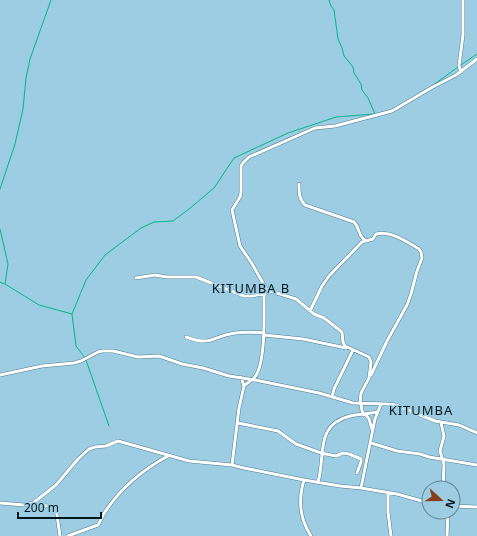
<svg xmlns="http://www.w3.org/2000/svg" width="477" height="536" font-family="'Noto Sans',sans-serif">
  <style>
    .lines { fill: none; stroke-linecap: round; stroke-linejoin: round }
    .stream { stroke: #01b789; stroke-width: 1 }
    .minor-casing { stroke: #4d7c90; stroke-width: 4 }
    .minor { stroke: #fff; stroke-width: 3 }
    .labels { text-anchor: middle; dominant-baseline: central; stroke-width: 3; stroke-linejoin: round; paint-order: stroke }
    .quarter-label { font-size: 13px; letter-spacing: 1px; fill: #04161e; stroke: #9ccde3 }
  </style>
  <rect width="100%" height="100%" fill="#9ccde3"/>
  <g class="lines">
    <!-- stream -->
    <path class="stream" d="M329,0L331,6L334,10L338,39L342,48L344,56L353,67L354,73L361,84L362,90L368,98L375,114
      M461,65L477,54
      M432,86L458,67
      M0,189L15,144L23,109L26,78L30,59L51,0
      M0,229L8,264L5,284L39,305L72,314L86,280L105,255L141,228L154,222L173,221L189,209L214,188L234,158L288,133L336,117L374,114
      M0,282L4,284
      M72,314L76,346L85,358
      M86,360L109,426"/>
    <!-- minor casing -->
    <g class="minor-casing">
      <path id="minor" d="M461,72L459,66L463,35V0
        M299,184C299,193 299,199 305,205L354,222C360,228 358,236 365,240
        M136,278L155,275L167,277H196L244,296H253L270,292
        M310,311L322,286L329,276L362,242L373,239L376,234C391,230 407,242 419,249L421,252L422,258L417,271L411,294L407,305L387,341L371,375
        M264,335L303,339L346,348
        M186,337C212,347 212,336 235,333C244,332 254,332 264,333
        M0,375L42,366L74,363L81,361L98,352L102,351H113L138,357L159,356L182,364L203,368L229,376L255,380L319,393L353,403L387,404L396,405L435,421L459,425L477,433
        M244,386C247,383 251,381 254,378C266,366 264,314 264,297L265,292
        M332,397L334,389L353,350
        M360,404L361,393L369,378L371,362L369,357L345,346L343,342L342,332L324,318L314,314L296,299L267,290L251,262L240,246L232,210L240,197L241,193V166L243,163L249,157L315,128L335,126L392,111L431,88L456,75L477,59
        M361,404L362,411L364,415
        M366,415L369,419L372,429
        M238,423L278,431L296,444L321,453L336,456L343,453L349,454L361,459V462L357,473
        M441,423L444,436L440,451L444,464L443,488
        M371,443L397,451L420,454L429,457L477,465
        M232,465L239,408L244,386L241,377
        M304,480C298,500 299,518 311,536
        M318,482C326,456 314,425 350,416C359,414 368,414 377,412
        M361,488L375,419L381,404
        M388,493V512L391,536
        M0,503L24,505L33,503L56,485L78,459L89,449L95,447L106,446L118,441L189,461L232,465L244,468L304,480L340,486L361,488L397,494L429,503
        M29,505L50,506L56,508L60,536
        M453,506L477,507
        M68,536L98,525C101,520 103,514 107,509C123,486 144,469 168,456
        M447,536L448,512"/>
    </g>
    <!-- minor -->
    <use href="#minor" class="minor"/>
  </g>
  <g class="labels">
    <!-- quarter labels -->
    <g class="quarter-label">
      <text x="251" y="288">KITUMBA B</text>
      <text x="421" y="410">KITUMBA</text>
    </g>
  </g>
  <!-- north arrow -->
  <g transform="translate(441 500) rotate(111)"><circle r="19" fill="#9ccde3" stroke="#5f8494"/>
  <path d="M0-3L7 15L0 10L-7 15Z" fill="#874119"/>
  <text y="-6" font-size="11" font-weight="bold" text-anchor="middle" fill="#04161e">N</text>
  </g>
  <!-- scale -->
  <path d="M18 512v6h83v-6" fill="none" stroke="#04161e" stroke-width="2"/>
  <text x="24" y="512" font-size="12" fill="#04161e" stroke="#9ccde3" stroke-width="3" paint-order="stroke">200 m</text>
</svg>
